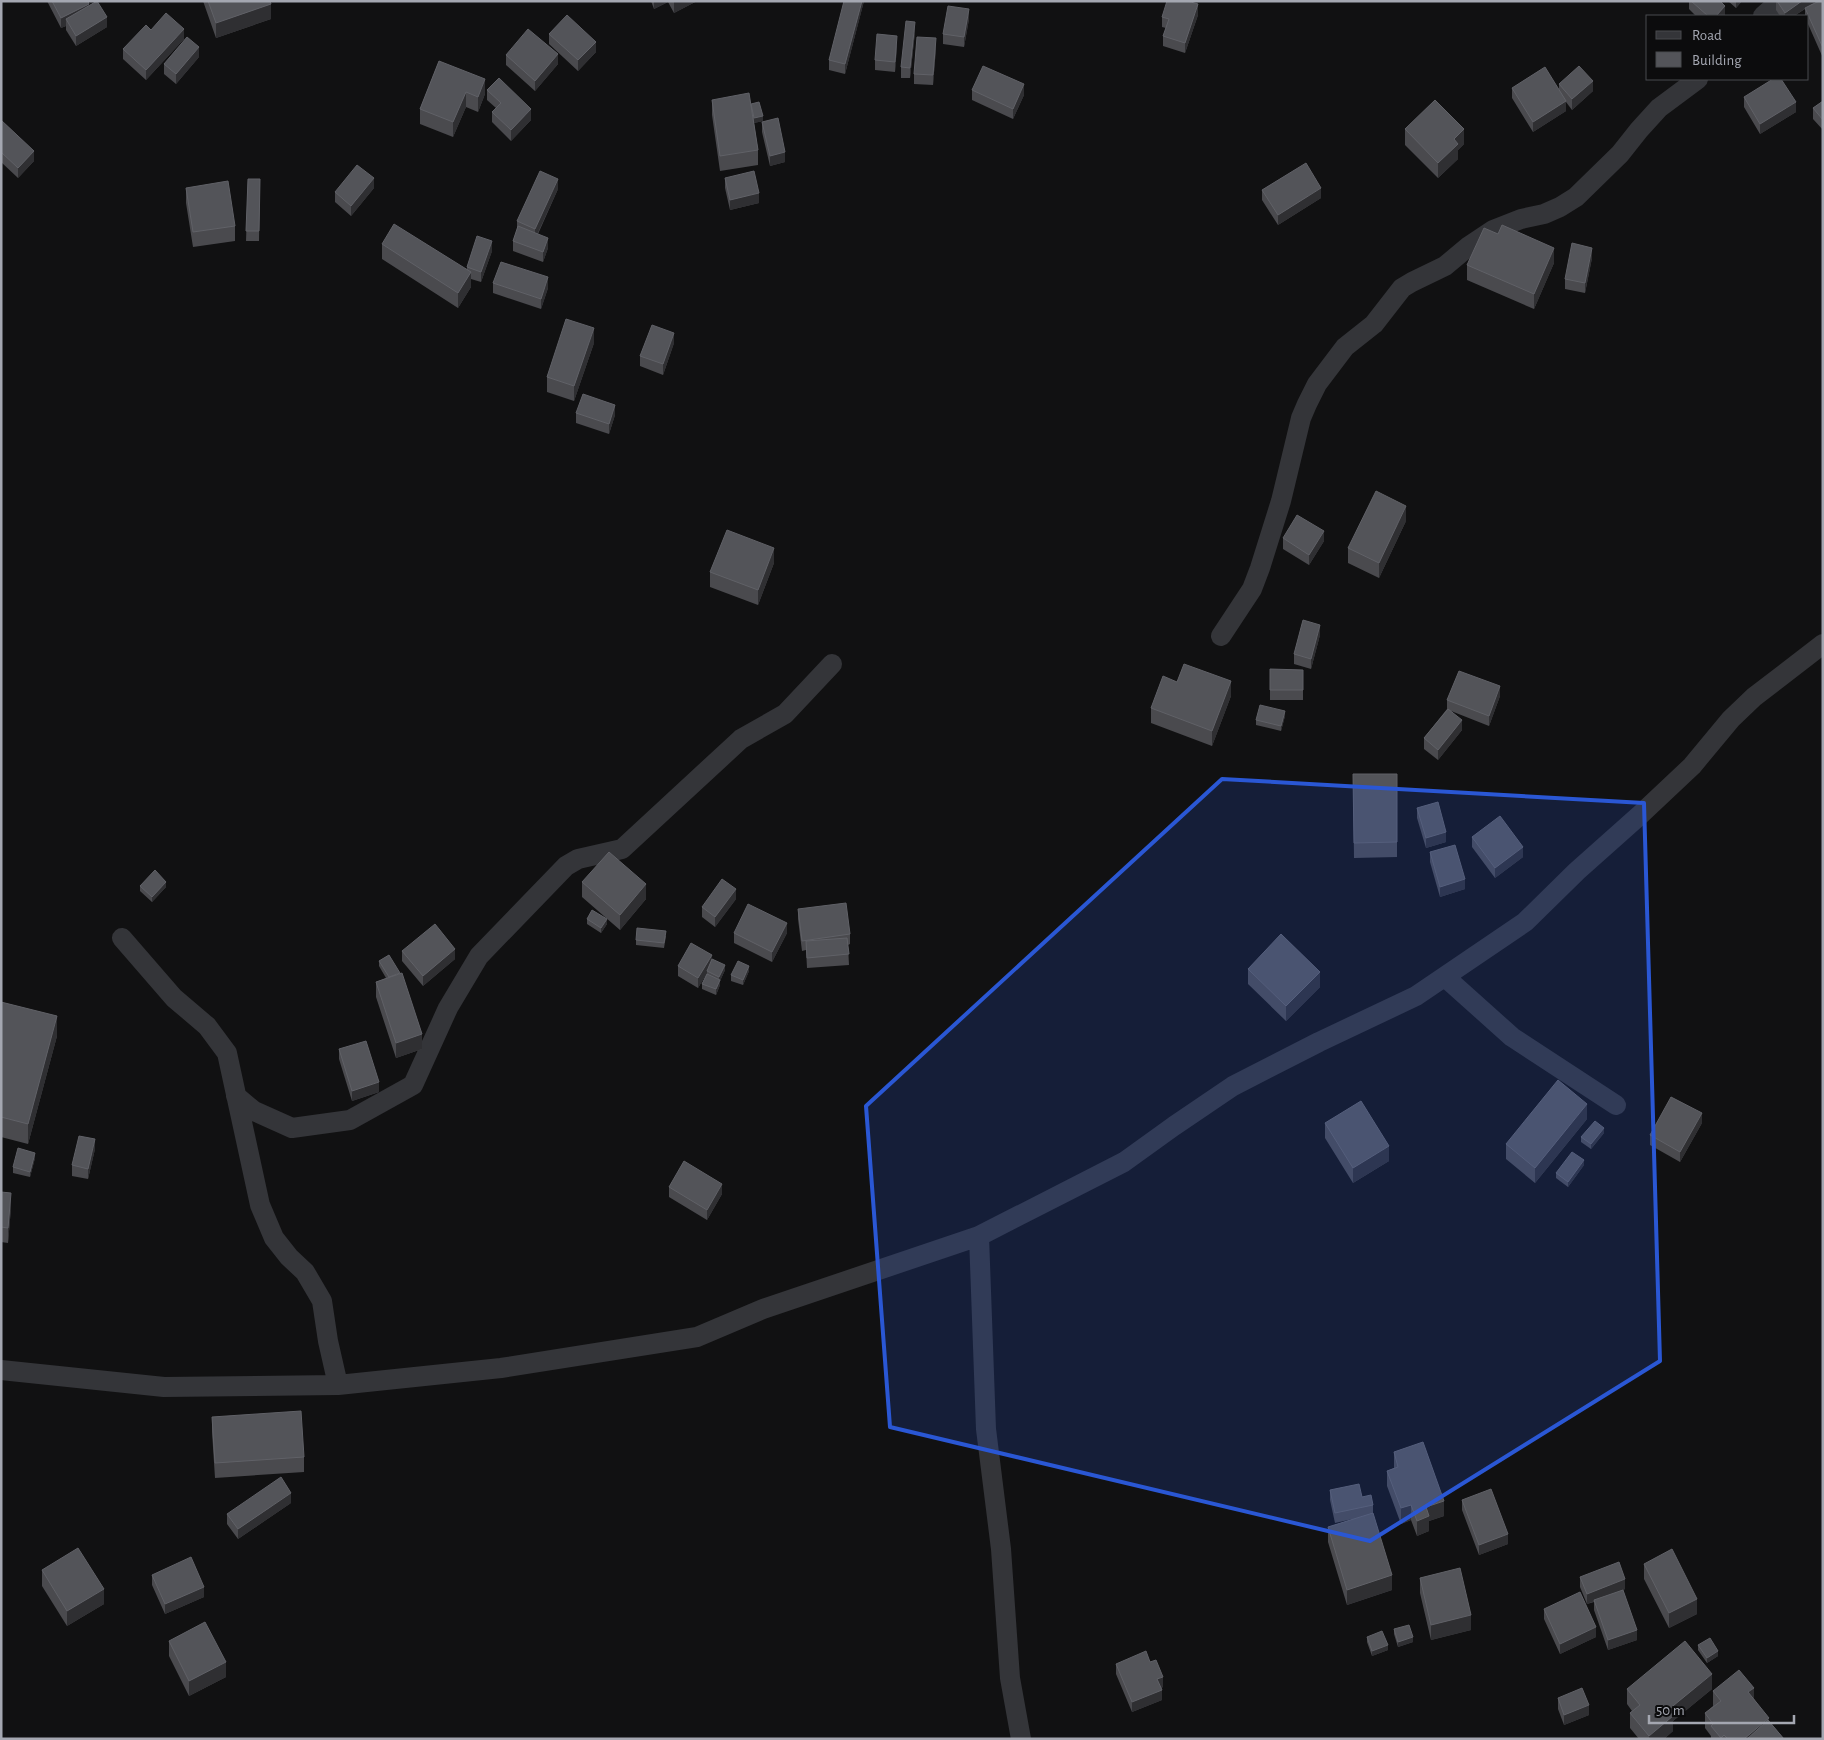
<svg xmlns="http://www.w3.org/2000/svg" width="1824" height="1740" font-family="'Alegreya Sans',sans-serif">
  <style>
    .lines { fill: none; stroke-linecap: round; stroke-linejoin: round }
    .minor { stroke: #343539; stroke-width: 20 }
    .wall { fill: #4a4a4e }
    .shaded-wall { fill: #2f2f32 }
    .building { fill: #535459; stroke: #606167 }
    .marked { fill: #2a57d4; fill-opacity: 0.2; stroke: #2a57d4; stroke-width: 4; stroke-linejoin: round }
  </style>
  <rect width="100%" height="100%" fill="#111112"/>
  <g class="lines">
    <!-- minor -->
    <path class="minor" d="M1763,16L1780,1
      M1221,636L1252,589L1260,568L1281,501L1301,418L1307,404L1317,384L1345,347L1374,324L1402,288L1412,282L1445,266L1469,246L1493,230L1521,219L1544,214L1560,207L1576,197L1620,154L1639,130L1659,108L1698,79
      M122,938L174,998L207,1026L227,1053L260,1205L274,1238L289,1257L305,1272L322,1301L328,1341L338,1385
      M1445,977L1512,1037L1616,1105
      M236,1096L254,1111L292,1128L350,1120L413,1085L448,1008L479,956L566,866L578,859L622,849L741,739L785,714L832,664
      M979,1236L986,1429L1001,1549L1010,1678L1021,1739
      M1,1370L164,1387L338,1385L501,1368L697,1337L763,1309L979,1236L1124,1162L1174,1126L1233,1086L1319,1042L1416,996L1525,922L1577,871L1641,814L1692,766L1731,719L1754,697L1823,644"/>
  </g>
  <!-- wall -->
  <path class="wall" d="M47,1H88L89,6L107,27L76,46L66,30V26L61,28Z
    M203,1H270L271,19L216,38Z
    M651,1H697L674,13L668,2L654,9Z
    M864,1L845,74L829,70V60Z
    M1689,1H1720L1725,16H1696L1689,9Z
    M1728,1H1742L1736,8Z
    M1776,1H1815V2L1812,4L1823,1V58L1808,24V16H1805V9L1794,16H1780L1776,10Z
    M1198,15L1185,53L1163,46V36L1166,28L1162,27V17Z
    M969,19L964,47L943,44V34Z
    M151,30L184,39L146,80L123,59V49Z
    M915,32L910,78H901V67Z
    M549,34L596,52L578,71L549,44Z
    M897,46L895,72L875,70V60Z
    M936,48L933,85L914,84V74Z
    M506,55L558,64L535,91L506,65Z
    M199,57L176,84L164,74V64Z
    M439,61L485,94L478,112L466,107L453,137L420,124V109Z
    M1559,84L1593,91L1572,110L1566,102V111L1533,132L1512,98V88L1559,90Z
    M487,90L531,120L511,141L492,122V112L496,108L487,100Z
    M972,90L1024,95L1013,119L972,100Z
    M1744,97L1796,112L1760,134L1744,107Z
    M712,100L751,104L763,121L754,123L758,150V165L720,171L712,115Z
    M1823,101V130L1813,119V108Z
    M1,120L34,161L18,178L1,162Z
    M762,122L785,162L770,166L762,132Z
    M1405,129L1464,144L1458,150V159L1438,178L1405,145Z
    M725,178L759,203L730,210L725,188Z
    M248,179H260L259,241H246Z
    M186,188L235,226V241L193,247L186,203Z
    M374,188L351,216L335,202V192Z
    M558,189L538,234L548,248L543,262L513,251V241L517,230V221Z
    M1262,190L1321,198L1278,225L1262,200Z
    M382,244L467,269V267L492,251L481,282L471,279V287L458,308L382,259Z
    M1592,258L1585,293L1565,289V279Z
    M1554,263L1534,309L1467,280V265Z
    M493,283L548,288L541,309L493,293Z
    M594,343L574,401L547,392V377Z
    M674,343L663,375L640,366V356Z
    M576,413L615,415L609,434L576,423Z
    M1406,521L1379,578L1348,563V548Z
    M1283,538L1324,541L1309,565L1283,549Z
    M774,563L758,605L710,587V572Z
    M1320,635L1311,669L1294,664V654Z
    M1270,669L1303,670V700H1270Z
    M1177,682L1231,696L1212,746L1151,723V708Z
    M1500,696L1489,726L1451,711L1462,730L1438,760L1424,749V738L1447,709V700Z
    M1285,716L1281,731L1256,725V720Z
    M1353,774H1397V857L1354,858Z
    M1417,808L1446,842L1426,848L1417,818Z
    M1472,837L1523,857L1495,878L1472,847Z
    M1430,852L1465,889L1440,897L1430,862Z
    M582,882L646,899L620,930L582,897Z
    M140,886L166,887L152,902L140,891Z
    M736,899L715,927L702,917V907Z
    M798,909L850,934V944L848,945L849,965L807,968L806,950L802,951L798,919Z
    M587,919L607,924L601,933L587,924Z
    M734,933H787L772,962L734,943Z
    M666,936L664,948L636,945V940Z
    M402,951L455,959L423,986L402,961Z
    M389,955L422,1049L396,1058L376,997V982L386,978L379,966V961Z
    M712,960L725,970L720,981V985L716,995L702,989V984L707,973L698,988L678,976V966Z
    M1248,969L1320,987L1286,1021L1248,984Z
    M749,971L743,985L731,981V975Z
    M1,1002L57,1036L28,1144L1,1137Z
    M339,1049L379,1092L352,1101L339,1059Z
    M1587,1119L1535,1183L1506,1159V1144Z
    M1325,1123L1389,1161L1353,1183L1325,1138Z
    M1702,1123L1680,1162L1650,1145V1135Z
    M1604,1133L1591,1149L1581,1142V1137Z
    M95,1149L88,1179L72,1176V1165Z
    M35,1158L30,1177L13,1173V1167Z
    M1584,1165L1568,1187L1556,1178V1173Z
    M669,1187L722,1194L707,1220L669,1197Z
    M1,1192L11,1208L8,1243L1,1242Z
    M212,1417L304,1457V1472L215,1478L212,1432Z
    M1394,1452L1444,1516L1429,1521V1531L1417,1536L1411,1520L1401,1524L1387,1486V1471L1394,1468Z
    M1330,1490L1362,1497L1373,1505V1515L1392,1590L1347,1605L1328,1542V1527L1353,1519L1335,1523L1330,1500Z
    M1462,1500L1508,1544L1479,1555L1462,1510Z
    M291,1503L238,1539L227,1524V1514Z
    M1644,1564L1697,1614L1669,1628L1644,1579Z
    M42,1570L104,1604L67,1626L42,1586Z
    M152,1575L204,1597L165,1614L152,1585Z
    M1580,1577L1625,1589L1623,1590L1637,1640L1608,1650L1594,1610V1602L1587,1604L1580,1587Z
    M1420,1578L1471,1630L1431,1640L1420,1593Z
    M1544,1609L1596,1637L1560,1654L1544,1619Z
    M1394,1629L1413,1642L1398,1647L1394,1634Z
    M1367,1637L1388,1650L1372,1656L1367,1642Z
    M169,1641L226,1677L189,1696L169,1656Z
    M1698,1645L1718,1656L1707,1663L1698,1650Z
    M1150,1662L1163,1687L1161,1688L1162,1700L1132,1712L1116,1674V1664Z
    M1627,1689H1712L1673,1721V1731L1664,1739H1639L1630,1728V1713L1632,1711L1627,1704Z
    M1713,1691L1754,1699L1769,1721L1784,1739H1711V1736L1705,1728V1713L1713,1706Z
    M1558,1698L1589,1715L1564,1725L1558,1709Z"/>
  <!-- shaded-wall -->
  <path class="shaded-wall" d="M654,1H668V2L654,9Z
    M674,1H697L674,13Z
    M862,1H864L845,74V64Z
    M1736,1H1742L1736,8Z
    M1802,1H1815V2L1794,16H1785V13Z
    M89,4V14L66,19V26L61,28V18Z
    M271,4V19L216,38V23Z
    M1198,4V15L1185,53V43Z
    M1725,6V16H1716Z
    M969,9V19L964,47V37Z
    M107,17V27L76,46V36Z
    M915,22V32L910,78V68Z
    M184,29V39L146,80V70Z
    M897,36V46L895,72V62Z
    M936,38V48L933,85V75Z
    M596,42V52L578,71V60Z
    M199,47V57L176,84V74Z
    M558,54V64L535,91V81Z
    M485,79V94L478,112V97Z
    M1593,81V91L1572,110V99Z
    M1024,84V95L1013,119V109Z
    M466,92V107L453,137V122Z
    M1566,101V111L1533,132V122Z
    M1796,102V112L1760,134V124Z
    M531,109V120L511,141V130Z
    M763,116V121L754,123V118Z
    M1464,129V144L1458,150V159L1438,178V163L1454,139Z
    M34,151V161L18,178V168Z
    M785,152V162L770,166V156Z
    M374,178V188L351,216V206Z
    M558,179V189L535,239V229Z
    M1321,188V198L1278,225V215Z
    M759,193V203L730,210V200Z
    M548,238V248L543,262V252Z
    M492,241V251L481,282V272Z
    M1554,248V263L1534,309V294Z
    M1592,248V258L1585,293V283Z
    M471,272V287L458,308V293Z
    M548,277V288L541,309V299Z
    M594,328V343L574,401V386Z
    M674,333V343L663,375V364Z
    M615,405V415L609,434V424Z
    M1406,506V521L1379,578V563Z
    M1324,531V541L1309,565V555Z
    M774,548V563L758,605V590Z
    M1320,625V635L1311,669V659Z
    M1231,681V696L1212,746V731Z
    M1500,686V696L1489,726V716Z
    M1285,711V716L1281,731V726Z
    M1462,720V730L1438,760V750Z
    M1446,832V842L1426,848V838Z
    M1523,847V857L1495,878V868Z
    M1465,879V889L1440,897V887Z
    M166,882V887L152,902V897Z
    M646,884V899L620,930V915Z
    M736,889V899L715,927V917Z
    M607,919V924L601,933V928Z
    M787,923V933L772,962V952Z
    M455,949V959L423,986V976Z
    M712,955V965L707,971V973L698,988V978Z
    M725,965V970L720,981V985L716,995V989L719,981V977Z
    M749,966V971L743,985V980Z
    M1320,972V987L1286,1021V1006Z
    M57,1016V1036L28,1144V1124Z
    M422,1034V1049L396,1058V1043Z
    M379,1082V1092L352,1101V1091Z
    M1587,1104V1119L1535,1183V1168Z
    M1702,1113V1123L1680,1162V1152Z
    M1604,1128V1133L1591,1149V1144Z
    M95,1139V1149L88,1179V1169Z
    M1389,1146V1161L1353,1183V1168Z
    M35,1153V1158L30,1177V1172Z
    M1584,1160V1165L1568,1187V1182Z
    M722,1184V1194L707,1220V1210Z
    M11,1193V1208L8,1243V1228Z
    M291,1493V1503L238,1539V1529Z
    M1444,1501V1516L1429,1521V1531L1417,1536V1521L1426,1507Z
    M1411,1505V1520L1401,1524V1508Z
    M1508,1534V1544L1479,1555V1545Z
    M1392,1575V1590L1347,1605V1590Z
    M1625,1579V1589L1587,1604V1594Z
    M204,1587V1597L165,1614V1604Z
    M104,1589V1604L67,1626V1611Z
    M1697,1599V1614L1669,1628V1613Z
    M1471,1615V1630L1431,1640V1625Z
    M1596,1627V1637L1560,1654V1644Z
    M1637,1630V1640L1608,1650V1640Z
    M1413,1637V1642L1398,1647V1642Z
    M1388,1645V1650L1372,1656V1651Z
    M1718,1651V1656L1707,1663V1658Z
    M226,1662V1677L189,1696V1681Z
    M1712,1674V1689L1673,1721V1731L1664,1739H1649V1736L1668,1710Z
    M1163,1677V1687L1157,1689V1679Z
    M1754,1688V1703L1748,1692Z
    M1162,1690V1700L1132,1712V1702Z
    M1589,1705V1715L1564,1725V1715Z
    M1769,1718V1733L1762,1739H1744Z"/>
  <!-- building -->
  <path class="building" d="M52,1H88L89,4L61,18Z
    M97,1L107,17L76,36L66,19Z
    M208,1H270L271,4L216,23Z
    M844,1H862L845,64L829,60Z
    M1167,1H1187L1198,4L1185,43L1163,36L1169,19L1162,17Z
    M1691,1H1720L1725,6L1716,16H1708Z
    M1777,1H1802L1785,13Z
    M1819,1H1823V48L1805,8Z
    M948,6L969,9L964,37L943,34Z
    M166,13L184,29L146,70L123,49L146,25L151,30Z
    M567,15L596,42L578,60L549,34Z
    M906,21L915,22L910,68L901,67Z
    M528,29L558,54L535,81L506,55Z
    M877,34L897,36L895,62L875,60Z
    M187,37L199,47L176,74L164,64Z
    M917,37L936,38L933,75L914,74Z
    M439,61L485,79L478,97L466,92L453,122L420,109Z
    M983,66L1024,84L1013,109L972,90Z
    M1579,66L1593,81L1572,99L1559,84Z
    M1545,67L1566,101L1533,122L1512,88Z
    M499,78L531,109L511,130L492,112L501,103L487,90Z
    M1773,79H1781L1796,102L1760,124L1744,97Z
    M749,93L758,150L720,156L712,100Z
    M1435,100L1464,129L1454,139L1458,144L1438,163L1405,129Z
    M1823,101V120L1813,108Z
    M759,102L763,116L754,118L751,104Z
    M778,118L785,152L770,156L762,122Z
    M1,120L34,151L18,168L1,152Z
    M1306,163L1321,188L1278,215L1262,190Z
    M357,165L374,178L351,206L335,192Z
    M540,171L558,179L535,229L517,221Z
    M754,171L759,193L730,200L725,178Z
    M248,179H260L259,231H246Z
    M228,181L235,226L193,232L186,188Z
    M394,224L471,272L458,293L382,244Z
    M1502,225L1554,248L1534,294L1467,265L1484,228L1498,234Z
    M518,226L548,238L543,252L513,241Z
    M477,236L492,241L481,272L467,267Z
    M1572,243L1592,248L1585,283L1565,279Z
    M501,262L548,277L541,299L493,283Z
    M566,319L594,328L574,386L547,377Z
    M652,325L674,333L663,364L640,356Z
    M583,394L615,405L609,424L576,413Z
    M1376,491L1406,506L1379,563L1348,548Z
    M1297,515L1324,531L1309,555L1283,538Z
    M727,530L774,548L758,590L710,572Z
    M1303,620L1320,625L1311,659L1294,654Z
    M1184,664L1231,681L1212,731L1151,708L1163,676L1177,682Z
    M1270,669L1303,670V690H1270Z
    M1459,671L1500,686L1489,716L1447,700Z
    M1260,705L1285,711L1281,726L1256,720Z
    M1448,709L1462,720L1438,750L1424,738Z
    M1353,774H1397V842L1354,843Z
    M1438,802L1446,832L1426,838L1417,808Z
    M1500,816L1523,847L1495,868L1472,837Z
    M1455,845L1465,879L1440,887L1430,852Z
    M609,852L646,884L620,915L582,882Z
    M155,870L166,882L152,897L140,886Z
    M722,879L736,889L715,917L702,907Z
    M846,903L850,934L802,941L798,909Z
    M748,904L787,923L772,952L734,933Z
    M592,910L607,919L601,928L587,919Z
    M435,924L455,949L423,976L402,951Z
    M637,928L666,931L664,943L636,940Z
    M1281,934L1320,972L1286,1006L1248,969Z
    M847,938L849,954L807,958L806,941Z
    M691,943L712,955L698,978L678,966Z
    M389,955L400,973L389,977L379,961Z
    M712,959L725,965L719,977L707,971Z
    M738,961L749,966L743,980L731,975Z
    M402,973L422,1034L396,1043L376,982Z
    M707,974L720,980L716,989L702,984Z
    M1,1002L57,1016L28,1124L1,1117Z
    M366,1041L379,1082L352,1091L339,1049Z
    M1558,1080L1587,1104L1535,1168L1506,1144Z
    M1671,1097L1702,1113L1680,1152L1650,1135Z
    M1361,1101L1389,1146L1353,1168L1325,1123Z
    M1595,1121L1604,1128L1591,1144L1581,1137Z
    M79,1136L95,1139L88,1169L72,1165Z
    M18,1148L35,1153L30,1172L13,1167Z
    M1572,1152L1584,1160L1568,1182L1556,1173Z
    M684,1161L722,1184L707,1210L669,1187Z
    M1,1192L11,1193L8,1228L1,1227Z
    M301,1411L304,1457L215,1463L212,1417Z
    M1423,1442L1444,1501L1426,1507L1429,1516L1417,1521L1411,1505L1401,1508L1387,1471L1398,1467L1394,1452Z
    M281,1477L291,1493L238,1529L227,1514Z
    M1359,1484L1362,1497L1371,1495L1373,1505L1335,1513L1330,1490Z
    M1491,1489L1508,1534L1479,1545L1462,1500Z
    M1373,1513L1392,1575L1347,1590L1328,1527Z
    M78,1548L104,1589L67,1611L42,1570Z
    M1672,1549L1697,1599L1669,1613L1644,1564Z
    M191,1557L204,1587L165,1604L152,1575Z
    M1619,1562L1625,1579L1587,1594L1580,1577Z
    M1460,1568L1471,1615L1431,1625L1420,1578Z
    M1623,1590L1637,1630L1608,1640L1594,1600Z
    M1580,1592L1596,1627L1560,1644L1544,1609Z
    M205,1622L226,1662L189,1681L169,1641Z
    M1409,1625L1413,1637L1398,1642L1394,1629Z
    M1382,1631L1388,1645L1372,1651L1367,1637Z
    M1710,1638L1718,1651L1707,1658L1698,1645Z
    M1685,1641L1712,1674L1668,1710L1673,1716L1649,1736L1630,1713L1640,1705L1627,1689Z
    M1146,1651L1150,1662L1156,1660L1163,1677L1157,1679L1162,1690L1132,1702L1116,1664Z
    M1739,1670L1754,1688L1748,1692L1769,1718L1744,1739H1728L1724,1735L1721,1738L1711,1726L1713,1724L1705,1713L1721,1701L1713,1691Z
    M1582,1688L1589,1705L1564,1715L1558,1698Z
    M1768,1720L1784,1739H1747Z"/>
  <!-- marked area -->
  <path class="marked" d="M1222,779L1644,803L1660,1361L1370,1541L890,1427L866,1106Z"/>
  <!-- border -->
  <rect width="1824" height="1740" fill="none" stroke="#a4a7b1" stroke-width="5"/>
  <!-- legend -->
  <rect x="1646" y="15" width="162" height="65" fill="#0c0c0d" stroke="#494a4f"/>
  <rect x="1656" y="31" width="25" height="8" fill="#343539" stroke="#494a4f"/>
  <text x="1692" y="40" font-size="15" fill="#a4a7b1">Road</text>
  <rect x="1656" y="52" width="25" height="15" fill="#535459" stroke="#494a4f"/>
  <text x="1692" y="65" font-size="15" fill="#a4a7b1">Building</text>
  <!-- scale -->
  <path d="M1649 1715v8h145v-8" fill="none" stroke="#a4a7b1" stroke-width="2.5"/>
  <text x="1656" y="1715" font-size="15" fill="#a4a7b1" stroke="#0c0c0d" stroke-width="4" paint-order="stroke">50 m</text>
</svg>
